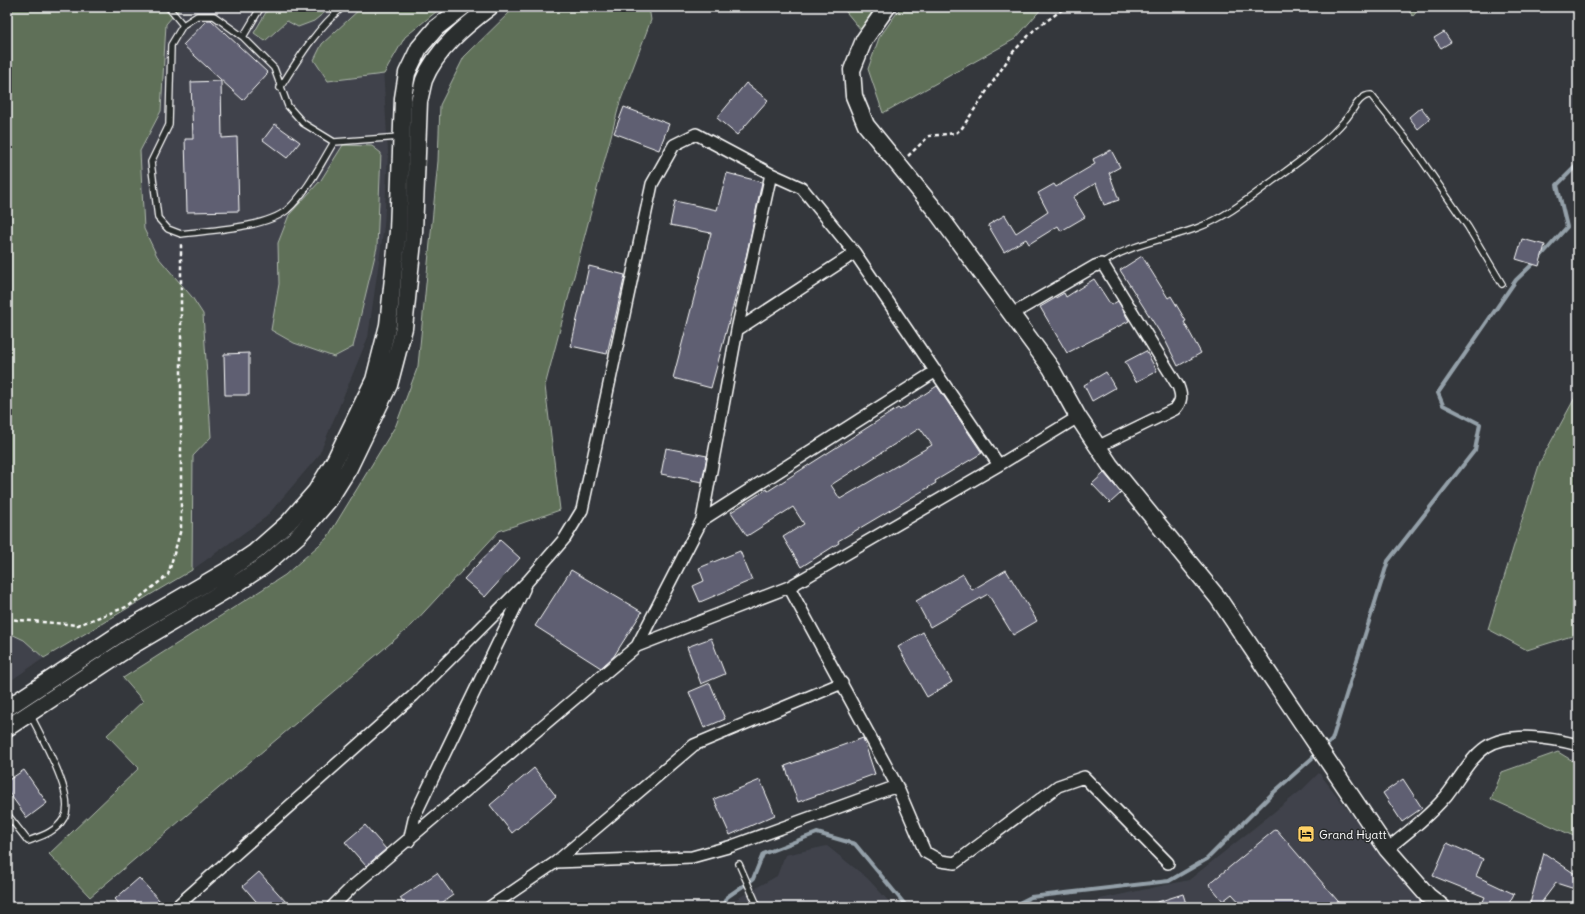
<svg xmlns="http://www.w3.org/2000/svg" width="1585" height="914" font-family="Delius,sans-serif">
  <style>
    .built { fill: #41434c }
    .green { fill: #5e6f58; stroke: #aeb7ac }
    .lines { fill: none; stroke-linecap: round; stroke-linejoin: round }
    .stream { stroke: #94a0a9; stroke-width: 4 }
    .building { fill: #5e5f72; stroke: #fff; fill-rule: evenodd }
    .lane-casing { stroke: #fff; stroke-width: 8 }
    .street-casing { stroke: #fff; stroke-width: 14 }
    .secondary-casing { stroke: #fff; stroke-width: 19 }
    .path { stroke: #fff; stroke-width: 2.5; stroke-dasharray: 4 3; stroke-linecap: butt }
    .lane { stroke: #2a2d2e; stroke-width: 5.5 }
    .street { stroke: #2a2d2e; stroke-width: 11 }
    .secondary { stroke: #2a2d2e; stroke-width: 16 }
    .labels { text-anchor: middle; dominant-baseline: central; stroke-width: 3; stroke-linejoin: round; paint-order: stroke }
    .poi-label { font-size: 12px; fill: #fff; stroke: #2a2d2e; text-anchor: start }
  </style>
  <rect width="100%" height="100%" fill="#34373c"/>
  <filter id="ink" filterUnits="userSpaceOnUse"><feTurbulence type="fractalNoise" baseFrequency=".025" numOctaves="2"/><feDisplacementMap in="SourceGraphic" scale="8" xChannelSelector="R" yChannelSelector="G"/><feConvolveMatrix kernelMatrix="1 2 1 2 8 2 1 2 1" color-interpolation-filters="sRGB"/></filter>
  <g filter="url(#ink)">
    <!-- built -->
    <path class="built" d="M7,7H403L381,34L388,153L384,226L368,337L319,455L266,517L192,570L44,658L7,683Z
      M1319,773L1425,907H1063L1189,880L1303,789Z
      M827,846L867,878L894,907H723L777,876L785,855Z"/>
    <!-- green -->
    <path class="green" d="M7,7H181L166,24L161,111L140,151L144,229L157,256L192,297L203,314L211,437L193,456L192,570L44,658L24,640L7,632Z
      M269,7H331L314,21L298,27L287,21L265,41L254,33Z
      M362,7H442L405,37L384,74L328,81L314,60L322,44Z
      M515,7H649L651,20L620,102L545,386L560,510L499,531L412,625L90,897L49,854L139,768L107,735L143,701L123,678L285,575L327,538L396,425L418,366L438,161L440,105L464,57Z
      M842,7H875L861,30Z
      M901,7H1043L1015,39L883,113L868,69L879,38Z
      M1405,7H1421L1413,16Z
      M343,145L372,146L381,153L377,247L353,347L334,357L294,343L271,330L279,284L278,243L289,215L321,180Z
      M1578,392V634L1527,650L1488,629L1540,462Z
      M1558,752L1578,764V838L1491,799L1502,772Z"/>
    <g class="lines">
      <!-- stream -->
      <path class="stream" d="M1324,748L1332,740L1388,561L1475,450L1480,424L1443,405L1438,393L1516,280L1540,257L1567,227L1557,185L1578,164
        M722,907L727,897L753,879L763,854L817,833L855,844L907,907
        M1011,907L1031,897L1169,881L1207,859L1273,793L1319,752"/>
    </g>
    <!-- building -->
    <path class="building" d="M207,20H211L268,73L243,100L183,45Z
      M1444,32L1451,42L1441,48L1434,38Z
      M221,81L222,138L237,137L239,211L187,212L185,139H193L191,82Z
      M746,83L768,100L737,135L717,118Z
      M624,107L669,124L659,150L614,133Z
      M1421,107L1430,119L1418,129L1409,117Z
      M275,124L300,142L287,158L263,140Z
      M1111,150L1120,167L1109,173L1119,200L1104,205L1096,183L1073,197L1085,217L1061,231L1058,226L1029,244L1026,239L1004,252L988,225L1005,215L1016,233L1048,212L1038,193L1054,184L1056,187L1095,164L1093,159Z
      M727,173L762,182L745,262L711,388L673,378L711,233L670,225L675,201L717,210Z
      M1522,239L1545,245L1539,266L1516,259Z
      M1142,256L1168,298L1171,296L1186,321L1184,322L1201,353L1178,366L1166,342L1120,270Z
      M589,266L625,275L607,354L571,346Z
      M1094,279L1111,305L1118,301L1129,321L1067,353L1040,307L1064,293L1066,297Z
      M1146,351L1157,371L1136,382L1125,362Z
      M249,353V395H225L224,354Z
      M1106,372L1115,388L1092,401L1084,385Z
      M937,386L982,453L935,481L936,483L838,541L839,543L801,567L783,537L804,524L793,507L747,536L731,512L767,489L768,491L898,408L900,410ZM920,428L932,445L840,499L831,485Z
      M666,448L707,456L702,482L661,474Z
      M1104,473L1121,493L1110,503L1092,484Z
      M500,540L520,558L485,597L464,579Z
      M740,551L752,580L700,602L693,586L704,581L699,568Z
      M571,570L642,612L614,656L601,668L535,626Z
      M1006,570L1037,621L1013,635L988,594L930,627L916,601L963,574L972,590Z
      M923,632L952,682L927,697L898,647Z
      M711,638L725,674L701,684L687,647Z
      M710,683L725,719L704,728L689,692Z
      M863,738L875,774L798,802L785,766Z
      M534,768L556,796L512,833L490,805Z
      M24,770L47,803L27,818L7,790V781Z
      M1403,779L1422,808L1402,822L1383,793Z
      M760,780L775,815L730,835L714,799Z
      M365,825L386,849L366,866L345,842Z
      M1276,829L1343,907H1244L1232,894L1223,901L1209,884Z
      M1447,843L1483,859L1476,876L1514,894L1507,907H1489L1482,904L1485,897L1433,876Z
      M1544,853L1578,876V890L1556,883L1538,907H1529Z
      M259,872L286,902L280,907H261L243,886Z
      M437,873L453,895L436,907H406L400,898Z
      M139,878L160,901L153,907H122L115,899Z
      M1183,894L1187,907H1149L1148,905Z"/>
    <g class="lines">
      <!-- lane casing -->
      <g class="lane-casing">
        <path id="lane" d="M168,7L183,25
          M243,37L261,7
          M280,88C299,58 316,29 343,7
          M334,142C320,165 307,192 287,210C265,228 210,230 181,234L168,229L158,218L151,162L169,125L171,45L183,25L197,16H214L243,37L274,68L288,106L303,123L334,142L400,137
          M1101,264C1129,244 1165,240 1197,228C1224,218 1247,200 1270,183C1297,163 1324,145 1346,119C1353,111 1359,95 1371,95L1412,146L1468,227L1502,284
          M7,814L28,841C42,836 56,832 64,818C77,797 40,735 30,714
          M739,864L758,907"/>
      </g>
      <!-- street casing -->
      <g class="street-casing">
        <path id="street" d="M1012,314L1095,266L1101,264L1104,266L1178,386C1182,396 1182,401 1175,409L1097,447
          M737,330L855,253
          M702,520L936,371
          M789,587L897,786L925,852L941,861L955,863L1058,786L1084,777L1168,863
          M637,646L702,520L737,330L771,174
          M409,841L415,815L524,589
          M1387,849C1407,833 1429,816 1446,796C1459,780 1469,759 1486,747C1510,731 1552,738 1578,745
          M556,862L692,857L732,846L897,786
          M176,907L413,696L528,581L565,538L582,510L652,184L674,145L696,134L771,174L802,188L855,253L999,465
          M332,907L352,887L637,646L789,587L999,465L1078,417
          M490,907L556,862L694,745L842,683"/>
      </g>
      <!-- secondary casing -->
      <g class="secondary-casing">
        <path id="secondary" d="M887,7L864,40L852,70L854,96L866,125L936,211L1051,368L1078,417L1110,465L1218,598L1387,849L1428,896L1442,907
          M7,708L124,631L230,569L255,552L288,523L316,491L335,460L374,380L388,325L398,231L403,98L407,73L419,48L436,28L463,7
          M7,728L133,645L238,583L265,565L299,535L329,500L349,468L389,385L404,328L414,232L419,101C421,94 422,87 424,80C436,50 465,26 490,7"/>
      </g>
      <!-- path -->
      <path class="path" d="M908,156L929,136L956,133L962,128L1013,52L1034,30L1066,7
        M7,619L78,625L129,606L168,575L181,529V242"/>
      <!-- lane -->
      <use href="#lane" class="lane"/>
      <!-- street -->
      <use href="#street" class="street"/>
      <!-- secondary -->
      <use href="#secondary" class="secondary"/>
    </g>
  </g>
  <!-- icons -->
  <defs>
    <g id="hotel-square" transform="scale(0.9)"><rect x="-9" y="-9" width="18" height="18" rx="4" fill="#ffd166" stroke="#2a2d2e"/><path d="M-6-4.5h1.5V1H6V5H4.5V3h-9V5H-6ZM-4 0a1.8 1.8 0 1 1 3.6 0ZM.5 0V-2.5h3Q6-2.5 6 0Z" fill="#111"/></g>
  </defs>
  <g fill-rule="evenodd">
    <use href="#hotel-square" x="1306" y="834"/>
  </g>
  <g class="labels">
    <!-- poi labels -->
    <g class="poi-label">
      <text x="1319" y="834">Grand Hyatt</text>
    </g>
  </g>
  <!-- margin -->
  <rect width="1585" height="914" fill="none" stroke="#2a2d2e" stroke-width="24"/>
  <rect x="12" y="12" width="1561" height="890" fill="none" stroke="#fff" stroke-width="1.5" filter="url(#ink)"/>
</svg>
